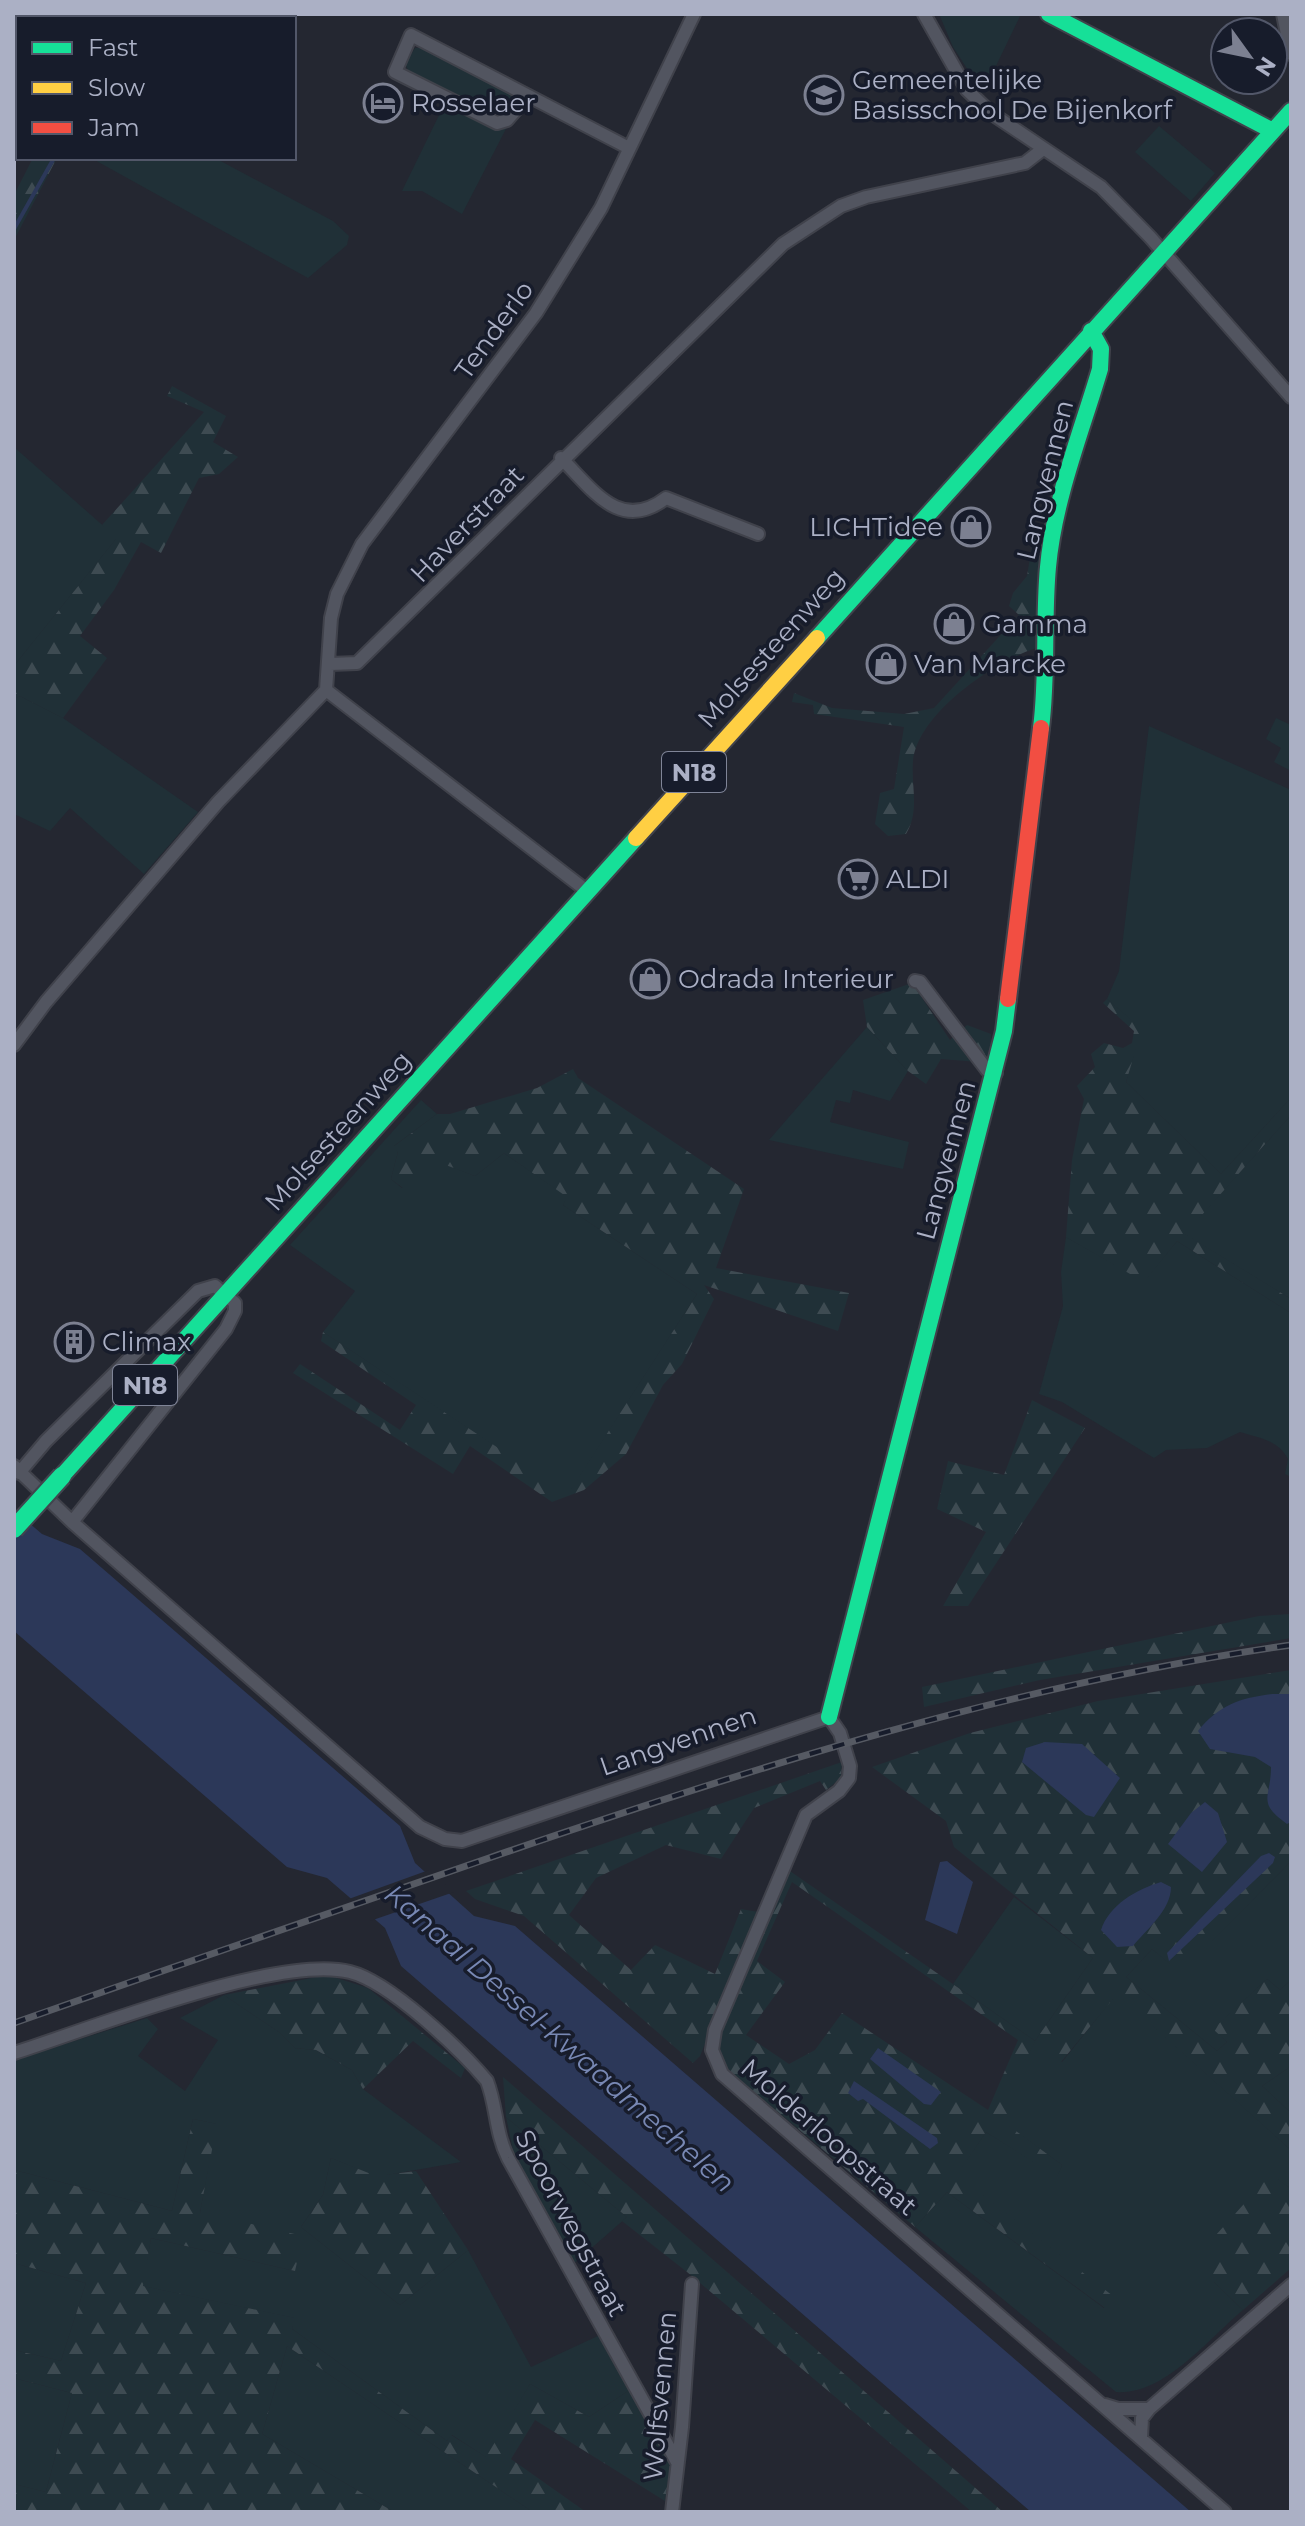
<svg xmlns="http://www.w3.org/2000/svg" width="1305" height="2526" font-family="Montserrat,sans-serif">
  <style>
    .grass { fill: #203037 }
    .forest { fill: url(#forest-firs); fill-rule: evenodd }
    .water { fill: #2c3859 }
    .pier { fill: #242731 }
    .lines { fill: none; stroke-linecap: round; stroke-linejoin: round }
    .stream { stroke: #2c3859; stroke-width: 4 }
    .street-casing { stroke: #40424b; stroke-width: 16 }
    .fast-casing { stroke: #40424b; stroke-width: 20 }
    .slow-casing { stroke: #40424b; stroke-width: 20 }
    .jam-casing { stroke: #40424b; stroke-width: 20 }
    .street { stroke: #525560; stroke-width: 12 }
    .fast { stroke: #16e098; stroke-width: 16 }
    .slow { stroke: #ffcf43; stroke-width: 16 }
    .jam { stroke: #f24e42; stroke-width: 16 }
    .rail-casing { stroke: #565a63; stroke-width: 7 }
    .rail { stroke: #171c2b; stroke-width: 4; stroke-dasharray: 12; stroke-linecap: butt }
    .fast-bridge-casing { stroke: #41444e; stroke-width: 22; stroke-linecap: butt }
    .fast-bridge { stroke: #16e098; stroke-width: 18 }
    .labels { text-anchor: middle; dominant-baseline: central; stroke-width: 7; stroke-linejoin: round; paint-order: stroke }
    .shield { fill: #171c2b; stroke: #7f8497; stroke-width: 2 }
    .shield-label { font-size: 24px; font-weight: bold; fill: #abb0c5 }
    .poi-label { font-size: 26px; fill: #abb0c5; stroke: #171c2b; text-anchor: start }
    .street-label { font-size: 26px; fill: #abb0c5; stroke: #171c2b }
    .water-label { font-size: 28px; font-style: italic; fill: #7888b4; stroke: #171c2b }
  </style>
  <defs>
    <pattern id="forest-firs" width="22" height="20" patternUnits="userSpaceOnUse" patternTransform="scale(2)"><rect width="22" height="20" fill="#203037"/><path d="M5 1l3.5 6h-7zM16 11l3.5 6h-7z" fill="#3e4b52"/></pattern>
  </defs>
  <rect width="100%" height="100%" fill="#242731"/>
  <!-- grass -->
  <path class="grass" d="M939,14H1021L983,93L953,47Z
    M415,48H424L509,93L515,101L500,116H493L410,74L405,64Z
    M445,103L493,127L508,125L462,214L422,191H402Z
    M1159,126L1215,173L1191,201L1135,152Z
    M91,158H215L333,221L349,236L347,245L308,278Z
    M14,447L117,538L14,666Z
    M20,696L63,718L198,812L144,874L70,808L50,831L14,814V699Z
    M1276,718L1291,725V771L1274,762L1281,748L1266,739Z
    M1149,726L1291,790V1098L1221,1174L1126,1082L1141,1029L1107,999L1119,971Z
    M867,1027L908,1071L890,1101L853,1090L850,1103L836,1100L830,1122L909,1142L903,1169L769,1140Z
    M421,1100L437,1114L394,1146L398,1152L391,1179L402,1188L427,1157L475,1176L504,1153L568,1197L563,1205L697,1294L568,1495L323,1332L355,1291L290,1245Z
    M1291,1115V1299L1184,1234Z
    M1066,1237L1144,1281L1177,1241L1291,1313V1477L1285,1474L1288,1459C1278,1440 1259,1438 1240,1432L1207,1448L1166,1450L1154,1458L1062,1402L1039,1394L1063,1306L1061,1272Z
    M1291,1861V1980L1280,1990L1267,1979L1214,2029L1227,2042L1217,2051L1126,1977L1152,1949L1181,1972Z
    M1014,1897L1093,1958L1035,2041L1062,2062L1117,1993L1291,2150V2189L1271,2175L1214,2282L1243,2310C1208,2339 1164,2396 1116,2392L915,2227L947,2192L1104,2308L1112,2296L956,2175L986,2132L1057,2176L1062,2165L1004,2123L1008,2091L1035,2041L953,1984Z
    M224,1995L279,2032L295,2048L316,2050L352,2070L363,2089L461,2162L376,2177L331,2158L323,2195L301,2227L400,2305L468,2250L531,2367L600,2335L631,2389L589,2417L530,2384L487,2458L452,2435L447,2441L292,2329L294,2318L142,2286L151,2238L295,2271L200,2212L216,2124L193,2119L172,2211L14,2170V2060L147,2018L158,2029L138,2056L185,2091L218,2040L180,2018Z
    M1291,2066V2113L1262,2086Z
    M506,2117L627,2217L571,2266L514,2155Z
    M14,2263L86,2283L61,2361L14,2350Z
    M287,2346L533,2512H394L262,2434Z
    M14,2378L72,2393L46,2492L14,2484Z"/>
  <!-- forest -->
  <path class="forest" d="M33,158H57L14,240V195Z
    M172,386L226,416L213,442L238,457L219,474L199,478L161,553L141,542L114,590L80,636L107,658L63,718L20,696L14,699V666L116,539L102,525L204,412L167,396Z
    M1033,540L1045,542L1040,575L1036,648C994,662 918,713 913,761C911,787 920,811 906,834L888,836L875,824L880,793L894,789L904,727L814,714L813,705L792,702L794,693L832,708L904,714L934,708L1019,615L1009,606L1013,593L1027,576Z
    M912,983L950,1040L967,1025L991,1034V1063L941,1059L926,1084L908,1071L867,1027L863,1000Z
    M1107,999L1142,1029L1126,1082L1221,1174L1291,1098V1115L1185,1234L1291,1299V1313L1177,1241L1144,1282L1066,1237L1072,1160L1084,1099L1077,1086L1095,1067L1091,1054L1104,1043L1123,1048L1132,1043L1134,1031L1103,1003Z
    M573,1069L578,1078L744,1189L716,1268L849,1293L838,1331L704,1285L714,1299L682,1364L663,1385L626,1454L584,1490L552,1502L470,1446L453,1474L293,1373L300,1364L400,1430L416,1405L321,1341L323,1332L568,1494L697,1294L563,1205L567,1197L504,1153L475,1176L427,1158L403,1188L391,1179L398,1152L393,1147L437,1114H450L537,1088Z
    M1032,1400L1085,1428L968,1606H943L986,1532L937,1509L948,1461L1004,1475Z
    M1291,1614V1638L1040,1680L924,1707L922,1687L1259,1616Z
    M1291,1670V1861L1181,1973L1152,1949L1126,1977L1217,2051L1227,2042L1213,2029L1267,1979L1280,1990L1291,1980V2066L1262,2086L1291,2113V2150L1117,1994L1061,2062L1035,2042L1009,2091L1019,2097L1005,2123L1062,2165L1057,2177L986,2132L957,2175L1113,2296L1105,2308L947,2192L915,2227L715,2059L722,2026L787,1869L1035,2041L1093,1958L954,1847L946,1821L872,1767L970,1733L1098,1701ZM792,1882L1018,2040L988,2110L842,2013L815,2050L789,2064L746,2035L785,1982L757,1961Z
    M842,1762L841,1778L826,1790L820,1781L754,1808L721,1859L666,1845L596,1878L569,1915L631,1970L655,1945L715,1974L741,1909L758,1912L700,2056L693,2063L524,1916L475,1899L466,1891Z
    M327,1975L368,1988L465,2068L461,2078L413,2041L363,2089L352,2070L316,2050L295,2048L279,2032L224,1995Z
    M503,2077L1003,2512H972L687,2272L622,2221L627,2217L506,2117Z
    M193,2119L217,2124L200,2212L303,2236L295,2271L151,2238L143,2286L295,2318L292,2329L447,2441L451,2435L486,2457L530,2384L589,2417L631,2389L671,2460L665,2501L535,2420L511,2459L586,2512H533L287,2346L262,2434L394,2512H14V2484L46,2492L72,2393L14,2378V2350L61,2361L86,2283L14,2263V2170L172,2211Z
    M331,2158L376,2176L416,2171L468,2250L400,2305L301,2227L323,2195Z
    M1271,2174L1291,2189V2268L1243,2310L1214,2282L1206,2246Z"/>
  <!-- water -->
  <path class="water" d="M14,1510L42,1534L80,1549L400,1826L415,1863L474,1916L515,1926L1191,2512H1031L401,1966L385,1928L327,1878L287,1867L14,1631Z
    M1272,1694H1291V1822L1287,1824C1256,1802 1271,1798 1271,1767L1255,1757L1210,1749L1198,1731C1219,1705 1240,1698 1272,1694Z
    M1045,1742L1082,1744L1120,1778L1094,1817L1086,1815L1022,1762L1026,1748Z
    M1205,1802L1218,1813L1227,1842L1202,1872L1168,1844L1191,1813Z
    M1269,1853L1275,1857L1273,1863L1169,1961L1167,1953L1261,1856Z
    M947,1861L973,1882L957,1934L925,1920L940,1862Z
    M1161,1882L1171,1887C1171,1910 1147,1929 1133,1946L1117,1947L1101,1930C1109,1905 1137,1889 1161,1882Z
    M878,2048L941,2092L931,2105L924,2104L870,2059Z
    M854,2081L937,2138L938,2143L930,2149L863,2099L858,2101L848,2093Z"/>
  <!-- pier -->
  <path class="pier" d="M429,1870L454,1892L370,1921L346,1900Z"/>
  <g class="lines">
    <!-- stream -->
    <path class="stream" d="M385,14H401
      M139,18L141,14
      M14,229L54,158"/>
    <!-- street casing -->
    <g class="street-casing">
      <path id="street" d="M924,14L967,90L991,113L1101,187L1150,237L1291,397
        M1283,14L1291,54
        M528,96L507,120L497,123L395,72L411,35L629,148
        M561,458C593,490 620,533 666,498L758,534
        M330,664L357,663L783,244L841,206L866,197L1025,163L1043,149
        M326,690L587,891
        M915,981L920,982L987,1070L996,1073
        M14,1045L46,1002L218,802L326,690L331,618L337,594L362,544L536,313L601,208L694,14
        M14,1466L72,1522L420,1827L445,1839L462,1841L829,1717L840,1733L850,1766L849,1778L839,1791L806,1815L715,2030L712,2050L722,2074L1225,2512
        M19,1473L46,1441L198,1291L215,1286L235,1303V1311L226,1329L72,1522
        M14,2053C90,2029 278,1954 350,1972C390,1982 460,2049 487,2081C497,2107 495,2132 508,2158L677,2462
        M1105,2405L1118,2409H1149L1291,2285
        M1141,2438L1142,2418L1149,2409
        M672,2512L682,2427L692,2284"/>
    </g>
    <!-- fast casing -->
    <g class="fast-casing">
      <path id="fast" d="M1049,14L1271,130
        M817,638L1291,111
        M1041,728C1048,674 1043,620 1048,567C1054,500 1081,433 1100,369L1101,349L1091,331
        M62,1476L636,838
        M829,1717L1004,1031L1008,999"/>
    </g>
    <!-- slow casing -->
    <g class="slow-casing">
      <path id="slow" d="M636,838L817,638"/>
    </g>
    <!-- jam casing -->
    <g class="jam-casing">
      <path id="jam" d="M1008,999L1041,728"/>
    </g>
    <!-- street -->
    <use href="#street" class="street"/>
    <!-- fast -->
    <use href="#fast" class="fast"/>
    <!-- slow -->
    <use href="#slow" class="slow"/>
    <!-- jam -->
    <use href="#jam" class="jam"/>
    <!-- rail casing -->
    <g class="rail-casing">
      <path id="rail" d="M14,2023C172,1967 331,1913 489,1858C751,1768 1015,1684 1291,1645"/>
    </g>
    <!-- rail -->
    <use href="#rail" class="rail"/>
    <!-- fast-bridge casing -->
    <g class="fast-bridge-casing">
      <path id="fast-bridge" d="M14,1529L62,1476"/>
    </g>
    <!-- fast-bridge -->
    <use href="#fast-bridge" class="fast-bridge"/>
  </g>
  <!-- icons -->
  <defs>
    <g id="school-ring" transform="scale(2)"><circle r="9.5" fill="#171c2b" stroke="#7c8091" stroke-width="1.5"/><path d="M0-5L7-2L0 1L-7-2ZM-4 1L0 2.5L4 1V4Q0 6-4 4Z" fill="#7c8091"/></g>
    <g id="hotel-ring" transform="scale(2)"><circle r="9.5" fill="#171c2b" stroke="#7c8091" stroke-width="1.5"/><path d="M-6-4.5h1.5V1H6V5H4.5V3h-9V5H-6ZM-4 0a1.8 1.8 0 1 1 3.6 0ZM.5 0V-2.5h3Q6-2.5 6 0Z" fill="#7c8091"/></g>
    <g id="shop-ring" transform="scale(2)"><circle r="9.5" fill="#171c2b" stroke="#7c8091" stroke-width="1.5"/><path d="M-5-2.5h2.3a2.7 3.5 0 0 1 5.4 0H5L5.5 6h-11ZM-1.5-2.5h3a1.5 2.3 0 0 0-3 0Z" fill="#7c8091"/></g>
    <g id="supermarket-ring" transform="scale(2)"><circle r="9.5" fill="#171c2b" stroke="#7c8091" stroke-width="1.5"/><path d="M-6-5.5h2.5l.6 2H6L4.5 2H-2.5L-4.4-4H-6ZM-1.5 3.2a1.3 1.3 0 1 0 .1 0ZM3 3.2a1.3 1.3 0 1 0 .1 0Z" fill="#7c8091"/></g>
    <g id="building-ring" transform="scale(2)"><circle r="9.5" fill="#171c2b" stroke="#7c8091" stroke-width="1.5"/><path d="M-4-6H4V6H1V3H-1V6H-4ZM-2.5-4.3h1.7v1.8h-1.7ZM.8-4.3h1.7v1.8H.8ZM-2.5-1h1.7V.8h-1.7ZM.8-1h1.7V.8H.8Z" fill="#7c8091"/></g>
  </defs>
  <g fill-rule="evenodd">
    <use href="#school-ring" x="824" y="95"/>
    <use href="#hotel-ring" x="383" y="103"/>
    <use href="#shop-ring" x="971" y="527"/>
    <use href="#shop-ring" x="954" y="624"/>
    <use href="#shop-ring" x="886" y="664"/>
    <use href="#supermarket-ring" x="858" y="879"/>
    <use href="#shop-ring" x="650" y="979"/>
    <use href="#building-ring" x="74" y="1342"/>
  </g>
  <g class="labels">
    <!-- shield labels -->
    <g class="shield">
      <rect x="662" y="752" width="64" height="40" rx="6"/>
      <rect x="113" y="1365" width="64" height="40" rx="6"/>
    </g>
    <g class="shield-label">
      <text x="694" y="772">N18</text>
      <text x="145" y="1385">N18</text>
    </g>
    <!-- poi labels -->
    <g class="poi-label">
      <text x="852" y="80">Gemeentelijke<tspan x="852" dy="30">Basisschool De Bijenkorf</tspan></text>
      <text x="411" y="103">Rosselaer</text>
      <text x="943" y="527" text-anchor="end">LICHTidee</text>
      <text x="982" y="624">Gamma</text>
      <text x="914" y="664">Van Marcke</text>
      <text x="886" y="879">ALDI</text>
      <text x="678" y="979">Odrada Interieur</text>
      <text x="102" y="1342">Climax</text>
    </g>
    <!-- street labels -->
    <g class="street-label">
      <text transform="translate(494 330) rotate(-54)">Tenderlo</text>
      <text transform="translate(1045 480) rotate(-76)">Langvennen</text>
      <text transform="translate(467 524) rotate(-46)">Haverstraat</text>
      <text transform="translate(771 648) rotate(-48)">Molsesteenweg</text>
      <text transform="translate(338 1131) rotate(-48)">Molsesteenweg</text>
      <text transform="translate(946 1160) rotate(-75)">Langvennen</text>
      <text transform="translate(678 1741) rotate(-19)">Langvennen</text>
      <text transform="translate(829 2137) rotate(41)">Molderloopstraat</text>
      <text transform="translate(571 2223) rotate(62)">Spoorwegstraat</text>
      <text transform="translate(660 2396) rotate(-85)">Wolfsvennen</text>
    </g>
    <!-- water labels -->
    <g class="water-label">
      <text transform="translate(560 2038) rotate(41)">Kanaal Dessel-Kwaadmechelen</text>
    </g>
  </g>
  <!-- border -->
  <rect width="1305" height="2526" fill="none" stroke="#abb0c5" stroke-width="32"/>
  <!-- legend -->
  <rect x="16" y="16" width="280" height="144" fill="#171c2b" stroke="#525769" stroke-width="2"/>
  <rect x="32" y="42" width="40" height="12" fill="#16e098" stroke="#525769" stroke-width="2"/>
  <text x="88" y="56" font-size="24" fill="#abb0c5">Fast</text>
  <rect x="32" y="82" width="40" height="12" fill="#ffcf43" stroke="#525769" stroke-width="2"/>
  <text x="88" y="96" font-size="24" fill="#abb0c5">Slow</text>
  <rect x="32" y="122" width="40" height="12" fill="#f24e42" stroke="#525769" stroke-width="2"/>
  <text x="88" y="136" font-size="24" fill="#abb0c5">Jam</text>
  <!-- north arrow -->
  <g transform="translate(1249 56) rotate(123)"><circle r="38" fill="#171c2b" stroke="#525769" stroke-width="2"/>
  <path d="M0-6L14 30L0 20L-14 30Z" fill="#7c8091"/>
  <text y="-12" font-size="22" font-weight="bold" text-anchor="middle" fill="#abb0c5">N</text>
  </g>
</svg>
